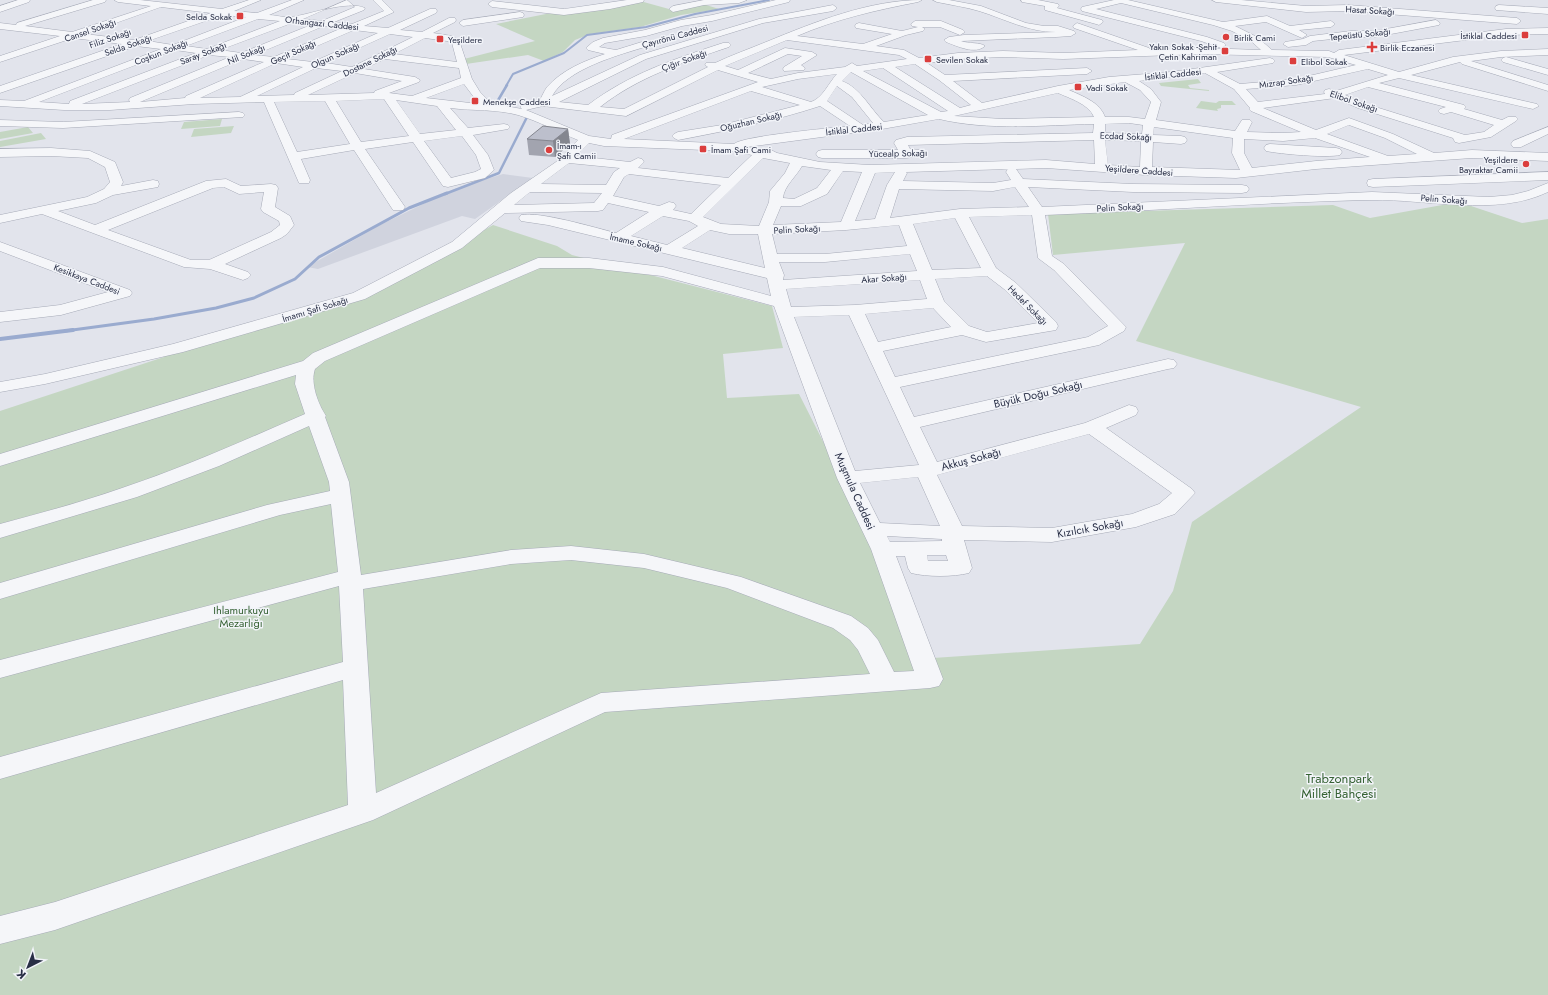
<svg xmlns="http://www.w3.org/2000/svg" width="1548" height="995" font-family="Jost,sans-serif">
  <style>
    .built { fill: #d0d3de }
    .green { fill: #c4d6c2 }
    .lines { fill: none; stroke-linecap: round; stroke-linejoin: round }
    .stream-far3 { stroke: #9aabcf; stroke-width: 2 }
    .stream-far2 { stroke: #9aabcf; stroke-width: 2.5 }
    .stream-far1 { stroke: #9aabcf; stroke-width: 3 }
    .stream { stroke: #9aabcf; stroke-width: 4 }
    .minor-casing { stroke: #a6aab7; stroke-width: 1 }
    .minor { fill: #f5f6f9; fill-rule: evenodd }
    .wall { fill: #a2a4af }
    .shaded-wall { fill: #84868f }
    .building { fill: #bcbfcc; stroke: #84868f }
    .poi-dot { fill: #db3e3d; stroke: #f2f4f9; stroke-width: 1.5 }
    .labels { text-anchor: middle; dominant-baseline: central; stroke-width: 3; stroke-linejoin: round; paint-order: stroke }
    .far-street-label { font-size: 9px; fill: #282e45; stroke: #f2f4f9 }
    .far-poi-label { font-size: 9px; fill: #282e45; stroke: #f2f4f9; text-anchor: start }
    .street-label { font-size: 11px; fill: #282e45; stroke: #f2f4f9 }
    .park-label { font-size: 11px; fill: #366234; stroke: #f2f4f9 }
    .near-park-label { font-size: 13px; fill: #366234; stroke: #f2f4f9 }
  </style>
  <rect width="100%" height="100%" fill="#e2e4ec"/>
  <!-- built -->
  <path class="built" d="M503,174L533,178L475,219L462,216L318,269L307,267L380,225L454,189Z"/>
  <!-- green -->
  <path class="green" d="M640,1L669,9L703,4L719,9L681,15L640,27L590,34L575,40L563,52L544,61L528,55L466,64L464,59L535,41L496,24L561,11Z
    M1198,79L1201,83L1188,85L1190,88L1209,90V91L1161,86L1159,83Z
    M1201,101L1216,103L1219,101H1232L1236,105H1221V108L1217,109L1218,111L1196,108Z
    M222,119L220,126L181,129L184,122Z
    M234,126L231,133L191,137L194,129Z
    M28,127L33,133L0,139V132Z
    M41,133L46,139L0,147V141Z
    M1459,202L1522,223L1548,219V995H0V411L164,357L161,353L302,317L421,266L493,225L557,246L572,255L772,306L783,348L723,354L727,398L799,394L933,658L1140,644L1173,591L1192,522L1361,407L1136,341L1185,243L1053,255L1048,214L1333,205L1370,218Z"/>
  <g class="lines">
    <!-- stream-far3 -->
    <path class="stream-far3" d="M506,86L513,74L564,53L587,35L646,27L695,14L769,0"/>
    <!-- stream-far2 -->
    <path class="stream-far2" d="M497,102L507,85
      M445,194L499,173L527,117"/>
    <!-- stream-far1 -->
    <path class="stream-far1" d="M65,331L154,319L216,308L254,298L295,279L319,257L409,208L447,193"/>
    <!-- stream -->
    <path class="stream" d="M0,339L73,330"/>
    <!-- minor casing -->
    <g class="minor-casing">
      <path id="minor" d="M18,0H30L29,2L0,12V6Z
        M93,0H106L105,2L25,26L72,32L151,6L118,2L114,0H140L222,9L249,0H261L234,11L257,13L292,0H304L269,15C275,15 284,18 291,17C313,14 346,0 365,8L364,10L334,22L352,24L384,11L373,0H382L394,12L364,26L388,28L430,9H436L437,11L436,13L400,30L422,32L449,18H455L456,20L455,22L433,33L452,36L459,40L472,79L480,92L490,102L499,103L500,105L522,109L520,107L522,105L539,101C542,97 544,91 547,87C562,70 584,61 605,54L588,50L586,48L593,42L603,38L645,30L681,20L712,15L776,0H790L789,2L712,21L682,26L646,36L605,43L599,47L616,50L645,41L650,44L648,46C619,55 568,68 552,96L640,55L759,19L833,5L837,8L833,11L763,23L646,59L559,102L588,105C629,74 674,59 723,43H729L731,45L729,47C684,62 638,77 600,107L624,109L708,67L705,65L706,63H715C732,55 749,49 766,42C815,22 869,0 922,0L918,2C877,10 836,19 797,36L863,44L892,34L856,28L855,26L856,24L859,23L902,31L918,27L912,26L911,24L915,21H941L963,30L965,32L960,35L940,27H922L925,29L923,31L906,35L876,46L904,50L919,58L958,53L1003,51L1063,53L1138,50L1074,28L1073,26L1077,23L1149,48L1151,50L1201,48L1261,50L1251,41L1232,31L1213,25L1121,3L1096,9L1207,37L1224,43L1226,45L1221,48L1201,41L1082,11L1081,9L1082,7L1114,0H1128L1223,22L1267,16L1290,26L1331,21L1335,24L1331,27L1299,30L1307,35L1302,38L1266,22L1235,26L1257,37L1272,50L1329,51L1334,53L1339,50L1506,29L1548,28V34L1506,35L1344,55L1399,72L1453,57L1501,51L1548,49V55L1501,57L1471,61L1548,85V91L1462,64L1460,62L1411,75L1537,104L1539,106L1533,109L1399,78L1379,83L1464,105L1466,107L1464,109L1502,120L1508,117H1516L1518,119L1516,121L1491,137L1459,143L1455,142L1453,138L1358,108L1335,98L1263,108L1316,130L1349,118L1393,134L1434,153L1472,150L1548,153V161L1472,158L1316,169L1236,178L1146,175L1046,168L1014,169H1016L1023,179L1133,184L1242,185L1247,186L1249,189L1247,192L1242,193L1133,192L1028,187L1042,207L1372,192L1489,197L1512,195L1528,191L1548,183V192C1496,217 1427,199 1372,200C1263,202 1154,211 1045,215L1052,256L1064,264L1126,327L1124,331L1099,345L900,387L914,417L1168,359L1174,360L1177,364L1174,368L1168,369L920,427L937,462L1085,423L1129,405L1136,407L1138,411L1136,415L1106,428L1192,489L1195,493L1175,514L1136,527L1052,542L964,540L972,568L969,573C953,577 927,577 911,573L908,568L905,556H896L943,679L939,686L930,688L605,712L373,820L55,930L0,944V916L55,902L348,805L343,680L0,779V757L343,662L339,586L0,678V660L338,572L331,504L280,515L0,599V583L267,505L330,491L329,482L309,426L219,466L137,497L0,538V524C41,513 82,502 122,488C185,467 245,440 305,414L295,384L296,375L0,466V454L303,361L313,353L538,258H589L663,267L771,296L767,278L548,225L521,221L519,218L521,215C539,211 596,228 616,233L649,212L608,203L603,210L598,211L505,213L462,248L365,299L183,352L45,384L0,392V382L45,374L173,344L353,293L452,242L511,193L556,162L578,140C559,132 538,121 518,115C496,109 473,111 450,108L468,128L504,124L508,125L510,127L508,129L473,135L488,155L494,170L485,178L448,187L443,186L413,142L365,149L405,207L403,210H393L354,150L301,159L310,180L309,183H299L264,102L194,104L110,110H64L0,106V100L24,101L161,49L136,46L0,93V86L122,44L73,38L0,62V56L60,36L0,29V23L16,25L17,23ZM347,0L355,7L322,21L303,19ZM161,7L211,13L134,40L85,34ZM223,15L246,17L173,45L148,41ZM258,19L280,21L207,49L186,46ZM292,23L311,25L241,53L220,50ZM324,26L342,28L274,57L254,55ZM354,30L378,33L313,62L287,59ZM390,34L413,37L352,67L326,63ZM425,38L447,41L452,43L457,62L394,54ZM787,40L899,55L907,59L857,66L852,63L845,67L798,73L771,79L748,73L788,54L802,56L784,67L783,69L784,71L804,70L805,68L801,65L817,55L812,52L785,48L738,70L725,66ZM175,50L196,53L70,101L69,104L39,102ZM1201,54L1328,57L1356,65L1296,79L1240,84L1217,72L1273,63L1275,61L1273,59L1270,58L1171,72L1109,77L1058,86L982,103L953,81L1087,74L1092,71L1087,68L945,75L927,63L958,59L1003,57L1063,59ZM209,55L230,57L130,98L129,100L130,102L82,104ZM243,59L264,62L186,96L185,98L140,102ZM385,59L459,68L461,78L412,96L389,93L419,82L420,80L415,77L364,69ZM276,63L303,67L240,97L200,98ZM915,64L939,80L971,105L960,108L895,67ZM316,68L342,71L295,93L294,95L257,96ZM883,68L948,111L941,112L863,71ZM1368,69L1388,75L1336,91L1329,89L1325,90L1324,92L1325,94L1258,102L1246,89L1296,85ZM718,70L758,82L612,135L611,139L589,136L526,110L543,106L626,116ZM851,72L928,115L884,122C870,109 861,88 842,81ZM355,73L402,81L375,91L374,93L308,95ZM1205,73L1234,89L1250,108L1249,109L1251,111L1301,132L1283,133L1247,132L1252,122L1250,120H1242L1235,131L1156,120L1161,102L1151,89L1139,81ZM837,74C829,82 823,98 811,102L762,87L798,79ZM1125,82L1140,90L1151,102L1145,119L1129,117H1105C1100,102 1082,96 1069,90ZM464,84L479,104L426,98ZM837,86L852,97L873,123L863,125L827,101ZM1368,87L1446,107L1440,109L1438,111L1440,113L1444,114L1451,112L1494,125L1484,132L1465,135L1366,104L1345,95ZM751,91L800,105L722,125L678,132L674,134L672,136L674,138L678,140C726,131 774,121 820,106L850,126C832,128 742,136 734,144L624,139ZM1058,93C1069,98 1089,104 1094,117L1003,119L954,116ZM384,99L409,136L361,142L336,101ZM396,100L437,106L456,130L420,134ZM325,101L350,144L297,152L274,102ZM939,119C989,131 1043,125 1094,124L1093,133L907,137L896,140L894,143L898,150H822L818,151L816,154L818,157L822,158H906L921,156L923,153L921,150L910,149L908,145L1094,140L1095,164L1046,160L870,165L820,162L777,153L771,150L747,147L882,129ZM1129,123L1143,125L1142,134L1105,133V124ZM1349,125L1385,138L1417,154L1388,156L1327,134ZM1154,127L1233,138L1232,153L1240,170L1152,167L1153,142L1181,144L1185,143L1187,140L1185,137L1181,136L1153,135ZM462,136L476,155L481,169L475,172L451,178L424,141ZM1315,138L1370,157L1316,161L1252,168L1244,153V139L1283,141ZM1105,140L1141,141L1140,167L1108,165ZM589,143L604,146L730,151L752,155L728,178L638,168L644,162L642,159L638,158L630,162L576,156ZM763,158L790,163L785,173L770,191L769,202L759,226L721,224L703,217ZM569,163L620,168L614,172L606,185L541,184ZM802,166L831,170L817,188L794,199L783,198C784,186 796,177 802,166ZM1008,169L1006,172L1011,180L993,183L903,181L907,173L906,172L1010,169ZM843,171L862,172L841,222L773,225L781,206H801L827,194ZM895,172L887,185L875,219L855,221L875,173ZM629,174L721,185L691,214L673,210L676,206L674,203L669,202L659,206L613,196L624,177ZM1015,187L1029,207L960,209L890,218L899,189L993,191ZM530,192L602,193L594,203L514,205ZM1032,215L1038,258L1054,270L1108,326L1088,337L895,377L883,351L962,335L986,342L1056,330L1058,326L1056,322L1016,283L996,268L969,217ZM663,216L689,221L698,226L667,245L631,236ZM955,218L981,268L932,270L913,224ZM899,225L907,246L825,254H777L772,234L846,230ZM710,230L729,234H758L765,268L682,248ZM910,254L917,271L783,280L784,275L779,262H825ZM540,268H589L662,276L774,306L837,478L871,549L914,671L894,672L878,640L868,628L851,616L741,577L644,554L571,546L511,550L361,575L349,482L325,417L326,416C318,404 310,383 315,369L325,361ZM987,276L1004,289L1038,323L987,332L969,326L944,301L935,279ZM920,280L927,299L855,305L791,307L786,289ZM933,308L951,327L878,342L865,314ZM849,315L919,465L855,471L794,317ZM1089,434L1172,493L1159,504L1132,514L1052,528L962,526L937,475ZM918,477L940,526L880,523L860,483ZM887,536L942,539V541L890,542ZM927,555H946L948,561H928ZM571,560L644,568L727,588L833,628L850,640L858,650L870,674L601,693L376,793L363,589L511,564Z
        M627,0H644L643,2L610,9L564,15L492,7L488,4L492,1L564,9Z
        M704,0H747L739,3L704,5L673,12L669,9L673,6Z
        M933,0H949L981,6L1026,23L1044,26H1058L1074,31L1076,33L1071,36L1056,37L961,41C969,44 980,42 985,46C975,55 957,46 946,42L944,40L949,37L964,35L1056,32C1028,32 1005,19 979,11C966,7 951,5 937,2Z
        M1021,0H1038L1058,4L1059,6L1057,8L1102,20L1103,22L1099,25L1096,24L1045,10V6L1022,2Z
        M1212,0H1241L1306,6L1348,5L1517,18L1521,21L1517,24L1348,11L1306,12L1216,2Z
        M1499,5L1548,8V14L1496,10L1495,8L1496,6Z
        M520,12L523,13L524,15L523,17L463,26L459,23L463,20Z
        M1436,20L1440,23L1439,25L1375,37H1351L1313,41L1306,45L1288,47L1283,44L1285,42L1303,39L1310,36L1351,31H1375Z
        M1506,57L1548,69V75L1503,62L1501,60L1503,58Z
        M239,112L243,113L245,115L243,117L63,128L0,126V120L63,122Z
        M1548,127V134L1521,147H1513L1511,144L1513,141Z
        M1270,144L1336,148L1340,149L1342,152L1340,155C1327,158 1280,154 1266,151L1264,148L1266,145Z
        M51,148L90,151L115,162L123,182L121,186L153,180L158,181L159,184L158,187L113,195L96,203L58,211L95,225L206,181L226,179L241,186L271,184L276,185L278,188L275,207L290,216L294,225L287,234L281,238L225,264L248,272L251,275L248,278L243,280L210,269L184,267L42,214L0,223V215L87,197L104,189L110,182L105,167L88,158L51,156L0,157V149ZM224,187L239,194L264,192L261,209L263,212L279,221L280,225L271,232L209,260H191L108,230L213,188Z
        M1548,172V180L1373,187L1368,186L1367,183L1368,180L1373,179Z
        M0,242L130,290L132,293L130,296L61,315L0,322V312L60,305L108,292L0,251Z"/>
    </g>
    <!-- minor -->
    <use href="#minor" class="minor"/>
  </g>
  <!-- wall -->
  <path class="wall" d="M568,129L570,144L555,157L529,155L527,139Z"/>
  <!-- shaded-wall -->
  <path class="shaded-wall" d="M568,129L570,144L555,157L553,141Z"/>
  <!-- building -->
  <path class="building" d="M543,126L568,129L553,141L527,139Z"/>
  <!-- markers -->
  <g class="poi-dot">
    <rect x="236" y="12" width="8" height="8" rx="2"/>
    <rect x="1521" y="31" width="8" height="8" rx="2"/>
    <circle cx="1226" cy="37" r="4"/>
    <rect x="436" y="35" width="8" height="8" rx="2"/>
    <path d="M1370 41h4v4h4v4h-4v4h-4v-4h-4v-4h4z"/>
    <rect x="1221" y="47" width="8" height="8" rx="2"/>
    <rect x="924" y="55" width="8" height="8" rx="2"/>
    <rect x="1289" y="57" width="8" height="8" rx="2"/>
    <rect x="1074" y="83" width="8" height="8" rx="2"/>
    <rect x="471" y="97" width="8" height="8" rx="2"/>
    <rect x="699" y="145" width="8" height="8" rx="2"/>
    <circle cx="549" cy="150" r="4"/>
    <circle cx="1526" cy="164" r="4"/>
  </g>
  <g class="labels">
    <!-- far-street labels -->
    <g class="far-street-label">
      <text transform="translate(1370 10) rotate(3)">Hasat Sokağı</text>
      <text transform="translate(322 23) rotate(6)">Orhangazi Caddesi</text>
      <text transform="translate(90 30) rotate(-19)">Cansel Sokağı</text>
      <text transform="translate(1360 34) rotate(-6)">Tepeüstü Sokağı</text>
      <text transform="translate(675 36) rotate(-15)">Çayırönü Caddesi</text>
      <text transform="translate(110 38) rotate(-19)">Filiz Sokağı</text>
      <text transform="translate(128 45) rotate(-19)">Selda Sokağı</text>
      <text transform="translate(161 52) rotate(-21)">Coşkun Sokağı</text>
      <text transform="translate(293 52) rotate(-24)">Geçit Sokağı</text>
      <text transform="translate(203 53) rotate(-21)">Saray Sokağı</text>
      <text transform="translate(246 54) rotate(-22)">Nil Sokağı</text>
      <text transform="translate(335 55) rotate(-24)">Olgun Sokağı</text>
      <text transform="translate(684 60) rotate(-20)">Çığır Sokağı</text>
      <text transform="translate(370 61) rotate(-26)">Dostane Sokağı</text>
      <text transform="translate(1173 74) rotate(-6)">İstiklal Caddesi</text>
      <text transform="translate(1286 81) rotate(-8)">Mızrap Sokağı</text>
      <text transform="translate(1354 101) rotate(19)">Elibol Sokağı</text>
      <text transform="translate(751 121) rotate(-13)">Oğuzhan Sokağı</text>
      <text transform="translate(854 129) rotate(-6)">İstiklal Caddesi</text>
      <text transform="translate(1126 136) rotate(2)">Ecdad Sokağı</text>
      <text transform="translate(898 153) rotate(-1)">Yücealp Sokağı</text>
      <text transform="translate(1139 170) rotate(4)">Yeşildere Caddesi</text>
      <text transform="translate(1444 199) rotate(4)">Pelin Sokağı</text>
      <text transform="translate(1120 207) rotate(-3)">Pelin Sokağı</text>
      <text transform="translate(797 229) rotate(-3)">Pelin Sokağı</text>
      <text transform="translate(636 242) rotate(13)">İmame Sokağı</text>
      <text transform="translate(884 278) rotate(-4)">Akar Sokağı</text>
      <text transform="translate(87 279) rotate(21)">Kesikkaya Caddesi</text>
      <text transform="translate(1028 305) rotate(45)">Hedef Sokağı</text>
      <text transform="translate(315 309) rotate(-17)">İmamı Şafi Sokağı</text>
    </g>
    <!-- far-poi labels -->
    <g class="far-poi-label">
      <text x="232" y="16" text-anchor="end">Selda Sokak</text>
      <text x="1517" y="35" text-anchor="end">İstiklal Caddesi</text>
      <text x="1234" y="37">Birlik Cami</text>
      <text x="448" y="39">Yeşildere</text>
      <text x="1217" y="46" text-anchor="end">Yakın Sokak -Şehit<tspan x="1217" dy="10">Çetin Kahriman</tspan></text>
      <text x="1380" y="47">Birlik Eczanesi</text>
      <text x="936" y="59">Sevilen Sokak</text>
      <text x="1301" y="61">Elibol Sokak</text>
      <text x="1086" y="87">Vadi Sokak</text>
      <text x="483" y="101">Menekşe Caddesi</text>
      <text x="557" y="145">İmam-ı<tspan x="557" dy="10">Şafi Camii</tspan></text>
      <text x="711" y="149">İmam Şafi Cami</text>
      <text x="1518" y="159" text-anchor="end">Yeşildere<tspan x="1518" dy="10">Bayraktar Camii</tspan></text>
    </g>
    <!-- street labels -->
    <g class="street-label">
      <text transform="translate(1038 394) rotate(-13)">Büyük Doğu Sokağı</text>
      <text transform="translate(971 459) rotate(-15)">Akkuş Sokağı</text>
      <text transform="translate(855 491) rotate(66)">Muşmula Caddesi</text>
      <text transform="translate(1090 528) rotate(-10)">Kızılcık Sokağı</text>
    </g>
    <!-- park labels -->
    <g class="park-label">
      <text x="241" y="610">Ihlamurkuyu<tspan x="241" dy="13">Mezarlığı</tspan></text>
    </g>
    <!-- near-park labels -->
    <g class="near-park-label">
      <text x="1339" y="778">Trabzonpark<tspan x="1339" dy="15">Millet Bahçesi</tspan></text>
    </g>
  </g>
  <!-- north arrow -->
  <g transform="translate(28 967) rotate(222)" stroke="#f2f4f9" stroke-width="3" paint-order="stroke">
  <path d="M0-3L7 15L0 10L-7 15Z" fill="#282e45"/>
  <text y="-6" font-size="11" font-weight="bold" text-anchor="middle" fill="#282e45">K</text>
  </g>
</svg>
